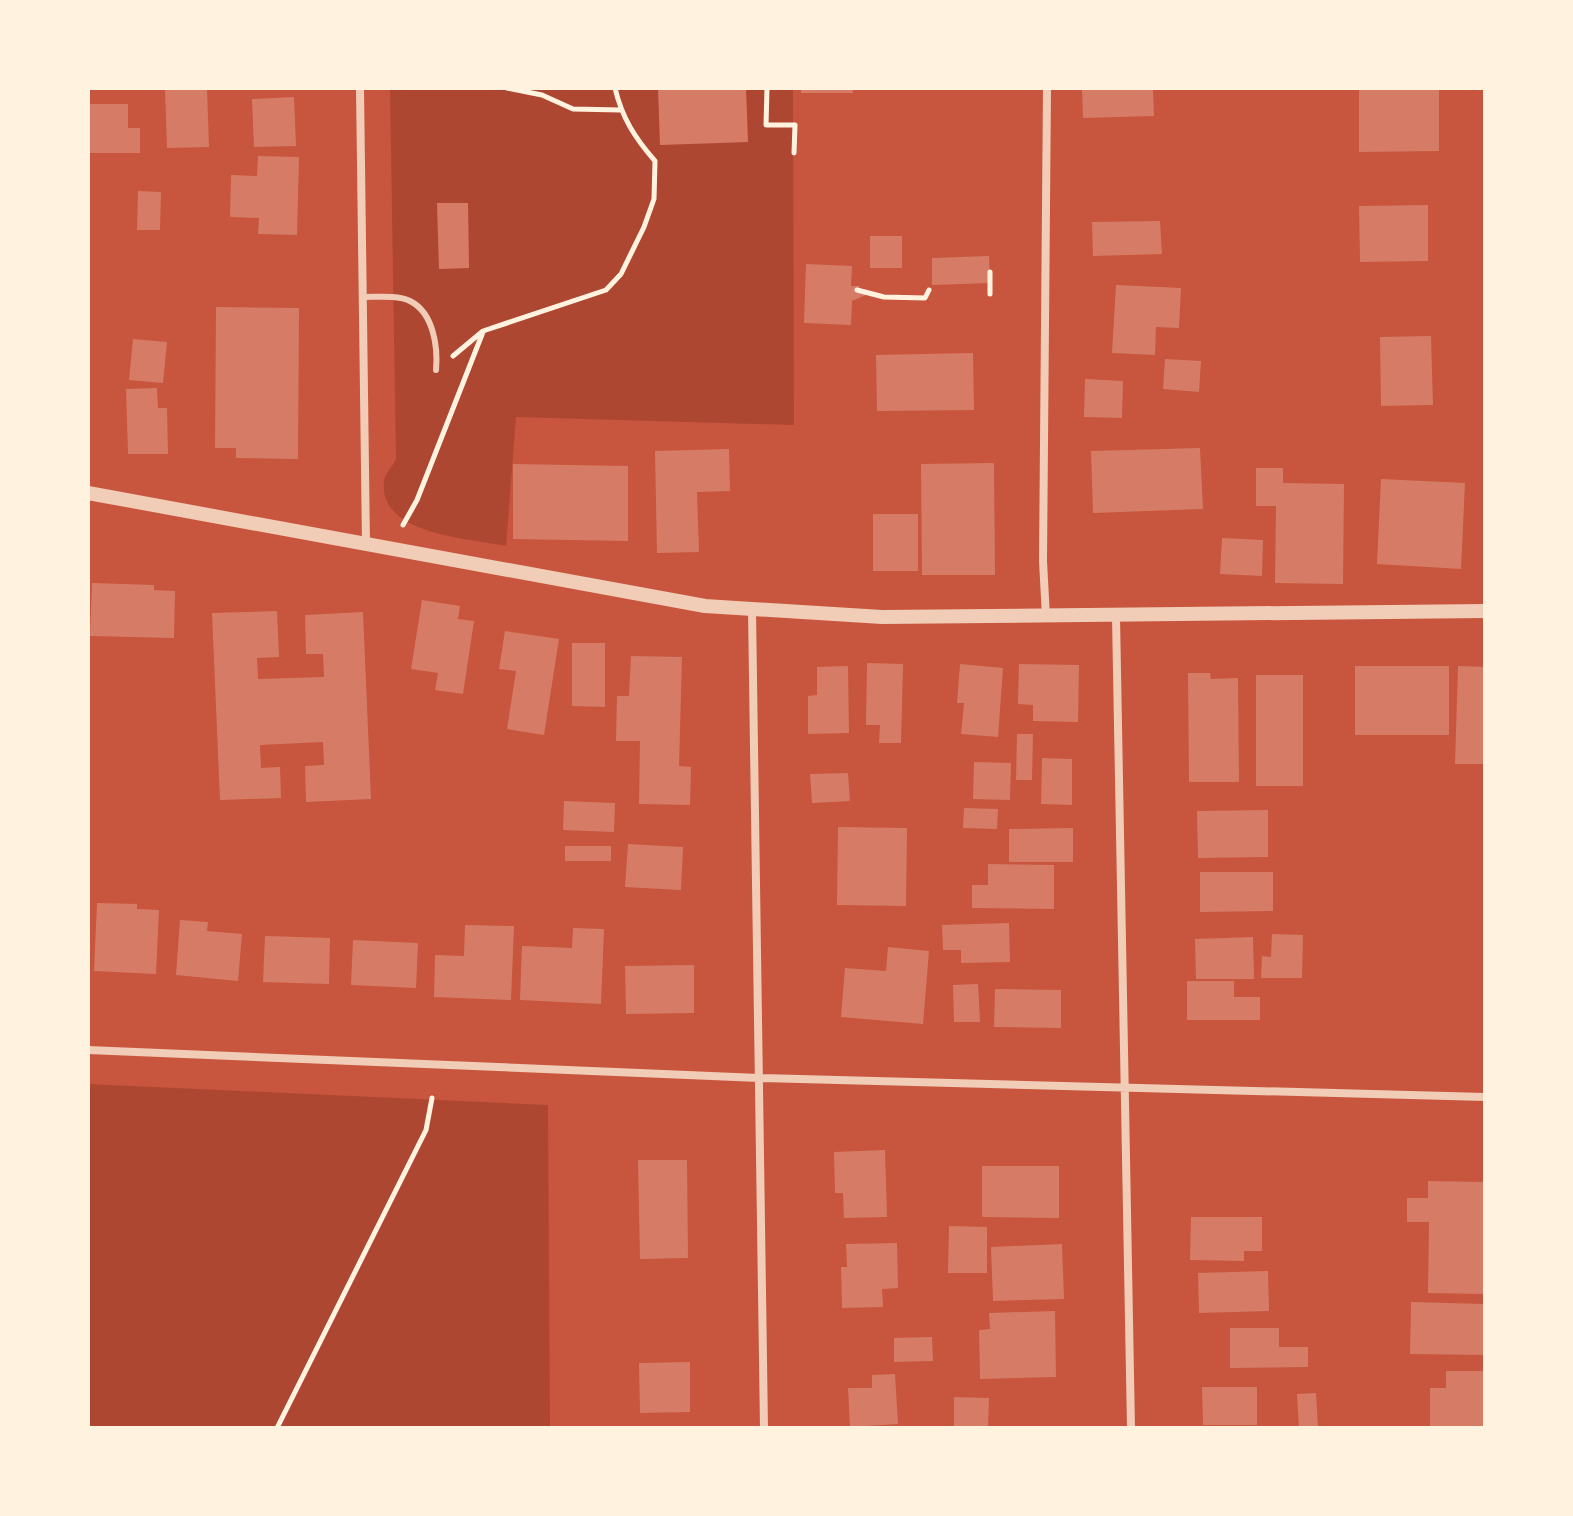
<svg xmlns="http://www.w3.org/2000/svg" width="1573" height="1516" font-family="'Alegreya Sans',sans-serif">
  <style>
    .green { fill: #ae4732 }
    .building { fill: #d67c66 }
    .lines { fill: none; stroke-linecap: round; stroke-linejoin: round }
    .path { stroke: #fff3e0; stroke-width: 5 }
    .service { stroke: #f1ccb7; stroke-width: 6 }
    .minor { stroke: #f1ccb7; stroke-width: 8 }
    .tertiary { stroke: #f1ccb7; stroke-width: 14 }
  </style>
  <rect width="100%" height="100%" fill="#c8553d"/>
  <!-- green -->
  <path class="green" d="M390,88H793L794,425L516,417L506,546C468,538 378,535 384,481C385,472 393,467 396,459Z
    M88,1084L548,1105L550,1428H88Z"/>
  <!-- building -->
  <path class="building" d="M165,88H207L209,147L167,148Z
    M658,88H746L748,142L660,145Z
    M801,88H852L853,93H801Z
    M1082,88H1153L1154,116L1083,118Z
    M1359,88H1439V151L1359,152Z
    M294,97L296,146L254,147L252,99Z
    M88,104H128V128H140V153H88Z
    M258,156L299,157L297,235L258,234L259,218L230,217L231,175L257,176Z
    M138,191L161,192L160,230H137Z
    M437,203H468L469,268L439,269Z
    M1428,205V261L1360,262L1359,206Z
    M1160,221L1162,254L1093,256L1092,222Z
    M870,236H902V268H870Z
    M989,256L990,283L932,285V258Z
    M806,264L852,266L851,286H860L857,290L868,294L852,301L851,325L804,323Z
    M1116,285L1181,288L1179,328L1156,327L1155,355L1112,353Z
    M216,307L299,308L298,459L236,458V448H215Z
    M1431,336L1433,405L1381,406L1380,337Z
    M133,339L167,342L163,383L129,380Z
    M973,353L974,410L877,411L876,355Z
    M1165,359L1201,361L1199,392L1163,389Z
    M1085,379L1123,381L1122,418L1084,417Z
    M157,388L158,408H167L168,454H128L126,389Z
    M1200,448L1203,509L1093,513L1091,451Z
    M729,449L730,491L697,492L699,552L657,553L655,451Z
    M994,463L995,575H922L921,464Z
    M513,464L628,466V541L513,539Z
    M1256,468H1283V483L1344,484L1343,584L1275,583L1276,506H1256Z
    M1381,479L1465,483L1461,569L1377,564Z
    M873,514H918V571H873Z
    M1222,538L1263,540L1262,576L1220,574Z
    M92,583L154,585V590L175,591L174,638L90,636Z
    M422,600L460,606L458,619L474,621L463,694L435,690L438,673L411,669Z
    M277,611L279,657L257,658L258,679L324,677L323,654H306L305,615L363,612L371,799L306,802L305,766L324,765L323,742L260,745L261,768L280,767L281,798L220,800L212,613Z
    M505,631L559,639L544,735L507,729L516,671L499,669Z
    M572,643H605V707L572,706Z
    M631,656L682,657L679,766L691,767L690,805L639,804L640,741H616L617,696H629Z
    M867,663L903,664L901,743H879L880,725H866Z
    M960,664L1003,668L998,737L961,734L964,703H957Z
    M1019,664L1079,665L1078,722L1033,721V705L1018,704Z
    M848,666L849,733L808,734V696L817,695V667Z
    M1355,666H1449V735H1355Z
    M1458,666L1485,667V764H1455Z
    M1188,673H1210L1211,679L1238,678L1239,782H1189Z
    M1256,675H1303V786H1256Z
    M1017,734H1033L1032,780H1016Z
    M1042,758L1072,759V805L1041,804Z
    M974,762L1011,763L1010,800L973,799Z
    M848,773L850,801L812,803L810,774Z
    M564,801L615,803L614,832L563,830Z
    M964,808L998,809L997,829L963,828Z
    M1268,810V857L1198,858L1197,811Z
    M838,827L907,828L906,906L837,905Z
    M1073,828V862H1009V829Z
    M628,844L683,847L681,890L625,887Z
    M565,846H611V861H565Z
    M988,864L1054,865V909L972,908V885H988Z
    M1200,872H1273V911L1200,912Z
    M97,903L137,904V909L159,910L156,974L94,971Z
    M180,920L208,922L207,931L242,934L238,981L176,975Z
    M1009,923L1010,962L961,963V950H943L942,925Z
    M465,925L514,926L511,1000L434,997L435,955L464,956Z
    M573,928L604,929L601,1004L520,1000L522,946L572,948Z
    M1272,934L1303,935L1302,978H1261L1262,956L1271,957Z
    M265,936L330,938L329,984L263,982Z
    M1253,937L1254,979H1196L1195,939Z
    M353,940L418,943L416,988L351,985Z
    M888,947L929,951L923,1024L841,1017L845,968L886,971Z
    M694,965V1013L626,1014L625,966Z
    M1187,981H1234V997H1260V1020H1187Z
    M978,984L980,1022H954L953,985Z
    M995,989L1061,990V1028L994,1027Z
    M885,1150L887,1217L844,1218L843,1193H835L834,1152Z
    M638,1160H687L688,1258L640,1259Z
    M982,1166H1059V1218L982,1217Z
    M1428,1181L1484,1182L1483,1294L1428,1293L1429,1222H1407V1198H1428Z
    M1191,1217H1262V1251H1244V1261L1190,1260Z
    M949,1226L987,1227V1273H948Z
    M897,1243L898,1288L882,1289L883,1307L842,1308L841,1267H847L846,1244Z
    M1062,1244L1064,1299L993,1301L991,1247Z
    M1268,1271L1269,1311L1199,1313L1198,1273Z
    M1411,1302L1485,1304V1355L1410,1354Z
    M1055,1311L1056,1377L980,1379L979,1330L990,1329L989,1313Z
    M1230,1328H1279V1347H1308V1367L1230,1368Z
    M932,1337L933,1361L894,1362V1338Z
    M690,1362V1412L640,1413L639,1363Z
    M1446,1371H1485L1484,1428H1430V1388H1446Z
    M895,1374L898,1424L850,1427L848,1388H872V1375Z
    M1202,1387H1257V1425H1203Z
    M1316,1393L1318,1428H1299L1297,1394Z
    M954,1397L989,1398L988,1428H954Z"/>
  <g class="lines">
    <!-- path -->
    <path class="path" d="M507,88L542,95L573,109L620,110
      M767,88L766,125H795L794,153
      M990,272V294
      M857,290L884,297L925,298L929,290
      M453,356L483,331L606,290L621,274L644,227L654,199L655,161C635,138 622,118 615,88
      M403,525L417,500L483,332
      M277,1428L426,1130L432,1098"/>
    <!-- service -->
    <path class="service" d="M365,297C378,297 398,295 410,301C434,313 438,348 436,370"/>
    <!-- minor -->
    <path class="minor" d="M360,88L366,545
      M752,610L764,1428
      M1046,617L1043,561L1047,88
      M1116,617L1131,1428
      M88,1050L759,1078L1485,1097"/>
    <!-- tertiary -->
    <path class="tertiary" d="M88,493L705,606L882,617L1485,611"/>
  </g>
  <!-- border -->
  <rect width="1573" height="1516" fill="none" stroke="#fff3e0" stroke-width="180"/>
</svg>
